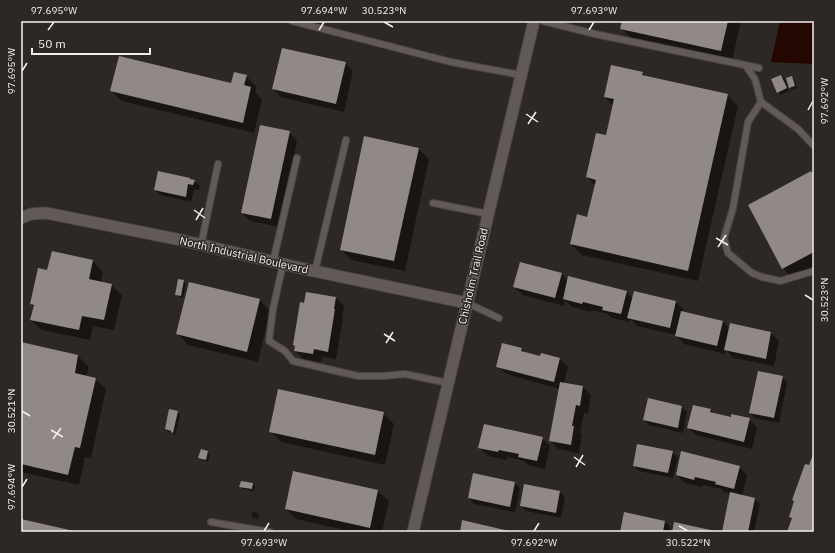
<svg xmlns="http://www.w3.org/2000/svg" width="835" height="553" font-family="'IBM Plex Sans',sans-serif">
  <style>
    .water { fill: #240700 }
    .shadow { fill: #0007 }
    .building { fill: #918985 }
    .lines { fill: none; stroke-linecap: round; stroke-linejoin: round }
    .service-casing { stroke: #4b4643; stroke-width: 8 }
    .minor-casing { stroke: #4b4643; stroke-width: 13 }
    .tertiary-casing { stroke: #4b4643; stroke-width: 13 }
    .service { stroke: #625a56; stroke-width: 6 }
    .minor { stroke: #625a56; stroke-width: 11 }
    .tertiary { stroke: #625a56; stroke-width: 11 }
    .ticks { fill: none; stroke: #f4efed; stroke-width: 1.5 }
    .labels { text-anchor: middle; dominant-baseline: central; stroke-width: 3; stroke-linejoin: round; paint-order: stroke }
    .street-label { font-size: 11px; fill: #f4efed; stroke: #2e2824 }
    .neatline { fill: none; stroke: #f4efed; stroke-width: 1.5 }
    .ticks-label { font-size: 10px; text-anchor: middle; fill: #f4efed }
  </style>
  <rect width="100%" height="100%" fill="#2e2824"/>
  <!-- water -->
  <path class="water" d="M780,21H814V64L771,62Z"/>
  <!-- shadow -->
  <path class="shadow" d="M623,21H741L732,61L632,39L621,28Z
    M345,63L353,71L344,112L281,97L273,89Z
    M642,73L646,76L727,95L738,106L698,281L582,255L571,244L588,218L596,186L587,177L607,136L613,106L605,97Z
    M246,76L257,87L255,92L262,99L254,133L122,101L111,91L232,84Z
    M781,76L784,78L789,91L780,95L778,92Z
    M791,77L794,79L797,88L792,90L790,87Z
    M289,132L297,141L279,227L250,221L242,213Z
    M418,148L429,159L405,271L351,260L341,249Z
    M811,172L814,175V268L793,279L783,268Z
    M191,180L194,181L200,186L199,190L194,189L191,202L161,195L155,190Z
    M93,261L103,272L101,282L111,285L122,295L114,330L93,326L90,340L42,330L31,320L34,307L31,304L48,271Z
    M562,274L568,281L626,292L633,299L676,302L684,310L683,312L723,322L730,329L731,324L771,333L779,341L774,366L733,358L726,350L725,354L684,344L676,335L637,326L630,319L629,322L612,318L608,314L591,310V312L572,307L565,300L564,306L523,295L514,287Z
    M183,281L186,284L183,298L179,297L176,295Z
    M307,293L336,298L344,306L342,317L343,318L336,359L322,357L321,362L304,359L295,351L296,347L294,345L305,304Z
    M260,300L270,311L258,362L188,345L178,334Z
    M21,343L78,356L89,367L86,377L95,379L106,389L91,458L85,457L79,485L21,472Z
    M521,349L525,353L541,357V354L560,359L568,367L564,383L583,387L591,395L588,413H584L580,433L582,435L579,453L558,449L550,440L560,389L506,374L497,366Z
    M782,377L787,383L779,423L755,418L750,413Z
    M648,399L682,407L687,412L683,433L649,425L644,420Z
    M711,410L715,414L732,418L749,419L757,428L752,449L696,435L688,427Z
    M177,412L180,415L175,435L172,432H168L166,429Z
    M383,413L394,424L385,465L281,442L270,431Z
    M542,438L550,446L545,469L528,465L524,461L507,457L506,460L488,456L480,448Z
    M207,452L210,455L208,462L202,460L199,458Z
    M672,452L678,457L673,478L639,471L634,466Z
    M739,467L747,475L742,496L755,499L760,504L754,532H723L731,494L724,492L721,489L703,485L702,487L685,483L677,475Z
    M294,472L378,491L389,501L382,532H354L296,519L286,509Z
    M514,482L520,488L515,512L474,504L469,498Z
    M253,484L255,486L254,491L243,489L240,486Z
    M560,492L565,497L561,518L526,511L521,506Z
    M252,512H256L259,515L258,519L253,518L251,516Z
    M665,521L670,527L669,532H621Z"/>
  <!-- building -->
  <path class="building" d="M622,21H728L721,51L620,29Z
    M282,48L346,62L336,104L272,89Z
    M119,56L231,83L234,72L247,75L244,85L251,87L243,123L110,91Z
    M611,65L643,72L642,75L728,94L688,271L570,244L577,214L587,217L596,180L586,177L596,133L606,135L614,99L604,97Z
    M781,75L787,88L777,93L771,79Z
    M792,76L795,86L789,88L786,78Z
    M260,125L290,131L271,219L241,213Z
    M364,136L419,148L394,261L340,250Z
    M158,171L190,178V179L195,180L193,185L188,184L186,197L154,190Z
    M811,171L814,176V252L782,269L748,205Z
    M52,251L93,260L89,279L112,284L104,320L82,316L79,330L30,320L34,305L30,304L38,268L47,270Z
    M520,262L562,273L555,298L513,287Z
    M568,276L627,291L621,314L602,310L603,307L583,302L582,304L563,299Z
    M178,279L184,280L181,296L175,295Z
    M189,282L260,299L247,352L176,334Z
    M634,291L676,301L670,328L627,318Z
    M306,292L336,297L334,309H335L328,352L314,349L313,354L294,351L295,346L293,345L300,302L304,303Z
    M681,311L723,321L717,346L675,336Z
    M730,323L771,332L766,359L724,350Z
    M21,342L78,355L75,373L96,378L80,448L75,447L68,475L21,464Z
    M502,343L522,348L521,351L540,356L541,353L560,358L554,382L496,367Z
    M758,371L783,376L774,418L749,413Z
    M560,382L583,386L580,406L576,405L572,426H574L571,445L549,441Z
    M278,389L384,412L375,455L269,432Z
    M648,398L682,406L678,428L643,420Z
    M693,405L711,409L710,412L731,417V414L750,418L744,442L687,428Z
    M169,409L178,411L173,433L171,432V431L165,429Z
    M484,424L543,437L537,461L518,457L519,454L499,450L498,452L478,448Z
    M637,444L673,451L668,473L633,466Z
    M201,449L208,451L206,460L198,458Z
    M681,451L740,466L734,489L715,484L716,482L695,477L694,480L676,475Z
    M814,452V532H787L792,518L789,517L794,501L792,500L805,464L809,465Z
    M293,471L378,490L370,528L285,509Z
    M473,473L515,482L510,507L468,498Z
    M241,481L253,483L252,489L239,487Z
    M524,484L560,491L556,513L520,506Z
    M730,492L755,498L748,532H722Z
    M624,512L665,521L663,532H620Z
    M21,519L74,531V532H21Z
    M462,520L509,531V532H460Z
    M674,522L715,531V532H672Z"/>
  <g class="lines">
    <!-- service casing -->
    <g class="service-casing">
      <path id="service" d="M292,21L451,62L521,75
        M543,21L595,34L759,68
        M745,65L755,79L761,102L798,129L814,146
        M761,102L748,122L733,208L724,238L728,253L752,273L762,277L780,281L814,271
        M433,203L488,214
        M201,245L218,164
        M273,262L297,158
        M283,264L273,309L269,341L285,351L293,361L358,376H384L405,374L448,383
        M315,271L346,140
        M467,303L499,318
        M211,522L270,532"/>
    </g>
    <!-- minor casing -->
    <g class="minor-casing">
      <path id="minor" d="M21,218L31,214L46,213L176,239L309,270L467,303"/>
    </g>
    <!-- tertiary casing -->
    <g class="tertiary-casing">
      <path id="tertiary" d="M413,532L534,21"/>
    </g>
    <!-- service -->
    <use href="#service" class="service"/>
    <!-- minor -->
    <use href="#minor" class="minor"/>
    <!-- tertiary -->
    <use href="#tertiary" class="tertiary"/>
  </g>
  <!-- ticks -->
  <path class="ticks" d="M384,22L393,27M48,30L54,22M319,30L324,22M589,30L594,22M22,71L27,63M808,110L813,101M526,114L538,122M528,124L536,112M194,210L205,218M196,220L203,208M716,238L728,245M718,247L726,235M805,295L813,300M384,334L395,341M386,343L393,332M22,411L30,416M51,430L63,437M53,439L61,428M574,457L585,465M576,467L583,455M22,487L27,479M679,526L688,531M264,531L269,523M534,531L539,523"/>
  <g class="labels">
    <!-- street labels -->
    <g class="street-label">
      <text transform="translate(244 255) rotate(13)">North Industrial Boulevard</text>
      <text transform="translate(473 276) rotate(-77)">Chisholm Trail Road</text>
    </g>
  </g>
  <!-- border -->
  <rect width="835" height="553" fill="none" stroke="#2e2824" stroke-width="44"/>
  <!-- scale -->
  <path d="M32 48v6h118v-6" fill="none" stroke="#f4efed" stroke-width="2"/>
  <text x="38" y="48" font-size="12" fill="#f4efed" stroke="#2e2824" stroke-width="3" paint-order="stroke">50 m</text>
  <rect x="22" y="22" width="791" height="509" class="neatline"/>
  <g class="ticks-label">
    <text x="54" y="14">97.695°W</text>
    <text x="324" y="14">97.694°W</text>
    <text x="384" y="14">30.523°N</text>
    <text x="594" y="14">97.693°W</text>
    <text transform="translate(11 71) rotate(-90)" y="4">97.695°W</text>
    <text transform="translate(824 101) rotate(-90)" y="4">97.692°W</text>
    <text transform="translate(824 300) rotate(-90)" y="4">30.523°N</text>
    <text transform="translate(11 411) rotate(-90)" y="4">30.521°N</text>
    <text transform="translate(11 487) rotate(-90)" y="4">97.694°W</text>
    <text x="264" y="546">97.693°W</text>
    <text x="534" y="546">97.692°W</text>
    <text x="688" y="546">30.522°N</text>
  </g>
</svg>
